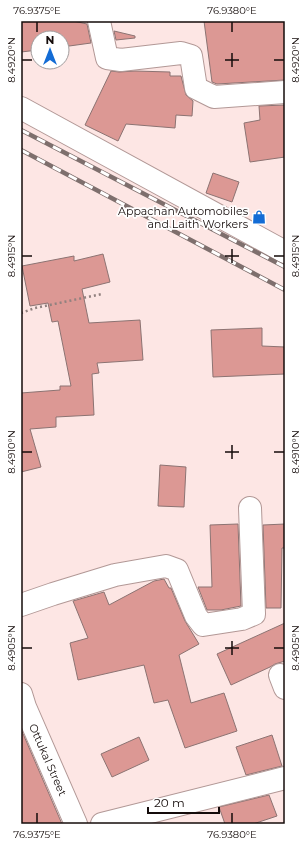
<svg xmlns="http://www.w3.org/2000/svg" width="306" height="845" font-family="Montserrat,sans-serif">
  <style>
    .building { fill: #dc9894; stroke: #8c7372 }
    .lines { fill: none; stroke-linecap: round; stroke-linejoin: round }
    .minor-casing { stroke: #b29896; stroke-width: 24 }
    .path { stroke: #91817f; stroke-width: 2.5; stroke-dasharray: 2 3; stroke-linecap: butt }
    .minor { stroke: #fff; stroke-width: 22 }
    .rail-casing { stroke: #7e6f6d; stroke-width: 4.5 }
    .rail { stroke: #fff; stroke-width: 3; stroke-dasharray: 9; stroke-linecap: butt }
    .ticks { fill: none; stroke: #140b0a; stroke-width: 1.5 }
    .labels { text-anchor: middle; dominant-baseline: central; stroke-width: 3.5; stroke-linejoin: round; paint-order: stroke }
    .poi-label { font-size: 11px; fill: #140b0a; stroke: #fff; text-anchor: end }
    .street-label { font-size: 11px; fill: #140b0a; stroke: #fff }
    .neatline { fill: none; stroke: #140b0a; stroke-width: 1.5 }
    .ticks-label { font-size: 10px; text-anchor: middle; fill: #140b0a }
  </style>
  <rect width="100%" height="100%" fill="#fde6e4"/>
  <!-- building -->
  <path class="building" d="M21,21H73L87,24L91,43L62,47V38H38V50L21,52Z
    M204,21H285V80L217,84L212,82Z
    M114,31L135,36V38L116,40Z
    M111,71L119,72L135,71L170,72V76H181L186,95L193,101L192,116L176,115L175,128L126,124L118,141L85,125Z
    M285,105V157L250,162L244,123L260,120L259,106Z
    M213,173L239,182L232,202L206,193Z
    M103,254L110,282L82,289L89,323L140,320L143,360L97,363L99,373L92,374L94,415L56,417V427L30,429L41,467L21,472V393L60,390V386H71L58,321L52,322L48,303L30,306L22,266L74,256V261Z
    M262,328V346L285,347V374L213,377L211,330Z
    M160,465L186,467L184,507L158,506Z
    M238,524L241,606L221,610H207L198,587H212L210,525Z
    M285,524V548H282L281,608H266L263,525Z
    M164,579L169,588H171L185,621L199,644L179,655L191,703L224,693L237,731L185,748L168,700L154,703L144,665L78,680L70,643L88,638L73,601L104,592L109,605L154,581Z
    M285,623V661L275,664L270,667L231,685L217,654Z
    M21,729L62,824H21Z
    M272,735L282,766L246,775L236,747Z
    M139,737L149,760L112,777L101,754Z
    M269,795L277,816L253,824H225L219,807Z"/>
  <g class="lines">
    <!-- minor casing -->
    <g class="minor-casing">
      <g id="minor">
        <path d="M99,21L107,58L121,60L181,53L191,56L196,88L214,97L285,92"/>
        <path d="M21,108L285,252"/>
        <path d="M21,605L53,594L115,575L166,566L177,570L196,616L203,625L242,619L254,614L250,508"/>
        <path d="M280,675L285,688"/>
        <path id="s1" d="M21,694L25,707L76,824"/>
        <path d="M102,824L285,778"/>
      </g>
    </g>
    <!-- path -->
    <path class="path" d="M21,313L35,308L102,294"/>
    <!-- minor -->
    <use href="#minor" class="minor"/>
    <!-- rail casing -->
    <g class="rail-casing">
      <path id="rail" d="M21,130L285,267
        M21,150L285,290"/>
    </g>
    <!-- rail -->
    <use href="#rail" class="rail"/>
  </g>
  <!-- ticks -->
  <path class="ticks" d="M37,22V32M232,22V32M232,53V67M22,60H32M225,60H239M274,60H284M232,249V263M22,256H32M225,256H239M274,256H284M232,445V459M22,452H32M225,452H239M274,452H284M232,641V655M22,648H32M225,648H239M274,648H284M37,813V823M232,813V823"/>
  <!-- icons -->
  <defs>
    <g id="shop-bare" transform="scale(1.08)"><path d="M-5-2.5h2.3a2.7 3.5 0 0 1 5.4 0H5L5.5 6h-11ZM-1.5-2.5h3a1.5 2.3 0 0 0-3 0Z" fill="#136cd5" stroke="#fff" stroke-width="2.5" paint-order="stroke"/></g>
  </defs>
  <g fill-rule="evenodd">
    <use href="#shop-bare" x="259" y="217"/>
  </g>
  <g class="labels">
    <!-- poi labels -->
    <g class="poi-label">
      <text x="248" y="211">Appachan Automobiles<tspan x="248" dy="13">and Laith Workers</tspan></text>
    </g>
    <!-- street labels -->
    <g class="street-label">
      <text stroke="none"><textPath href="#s1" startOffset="71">Ottukal Street</textPath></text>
    </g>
  </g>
  <!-- border -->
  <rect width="306" height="845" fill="none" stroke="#ffffff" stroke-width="44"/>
  <!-- north arrow -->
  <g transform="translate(50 50)"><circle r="19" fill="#ffffff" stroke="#a19d9d"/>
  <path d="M0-3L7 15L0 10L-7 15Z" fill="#136cd5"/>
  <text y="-6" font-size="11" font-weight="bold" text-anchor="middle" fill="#140b0a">N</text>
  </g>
  <!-- scale -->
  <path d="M148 807v6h71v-6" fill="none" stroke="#140b0a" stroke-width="2"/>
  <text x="154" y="807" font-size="12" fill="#140b0a" stroke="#ffffff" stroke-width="3" paint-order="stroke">20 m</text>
  <rect x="22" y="22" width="262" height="801" class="neatline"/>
  <g class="ticks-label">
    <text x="37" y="14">76.9375°E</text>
    <text x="232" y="14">76.9380°E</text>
    <text transform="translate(11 60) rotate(-90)" y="4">8.4920°N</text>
    <text transform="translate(295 60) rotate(-90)" y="4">8.4920°N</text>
    <text transform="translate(11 256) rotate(-90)" y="4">8.4915°N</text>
    <text transform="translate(295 256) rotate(-90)" y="4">8.4915°N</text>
    <text transform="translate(11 452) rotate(-90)" y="4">8.4910°N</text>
    <text transform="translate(295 452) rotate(-90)" y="4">8.4910°N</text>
    <text transform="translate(11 648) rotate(-90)" y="4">8.4905°N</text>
    <text transform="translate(295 648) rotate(-90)" y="4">8.4905°N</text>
    <text x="37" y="838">76.9375°E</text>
    <text x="232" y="838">76.9380°E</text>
  </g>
</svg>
